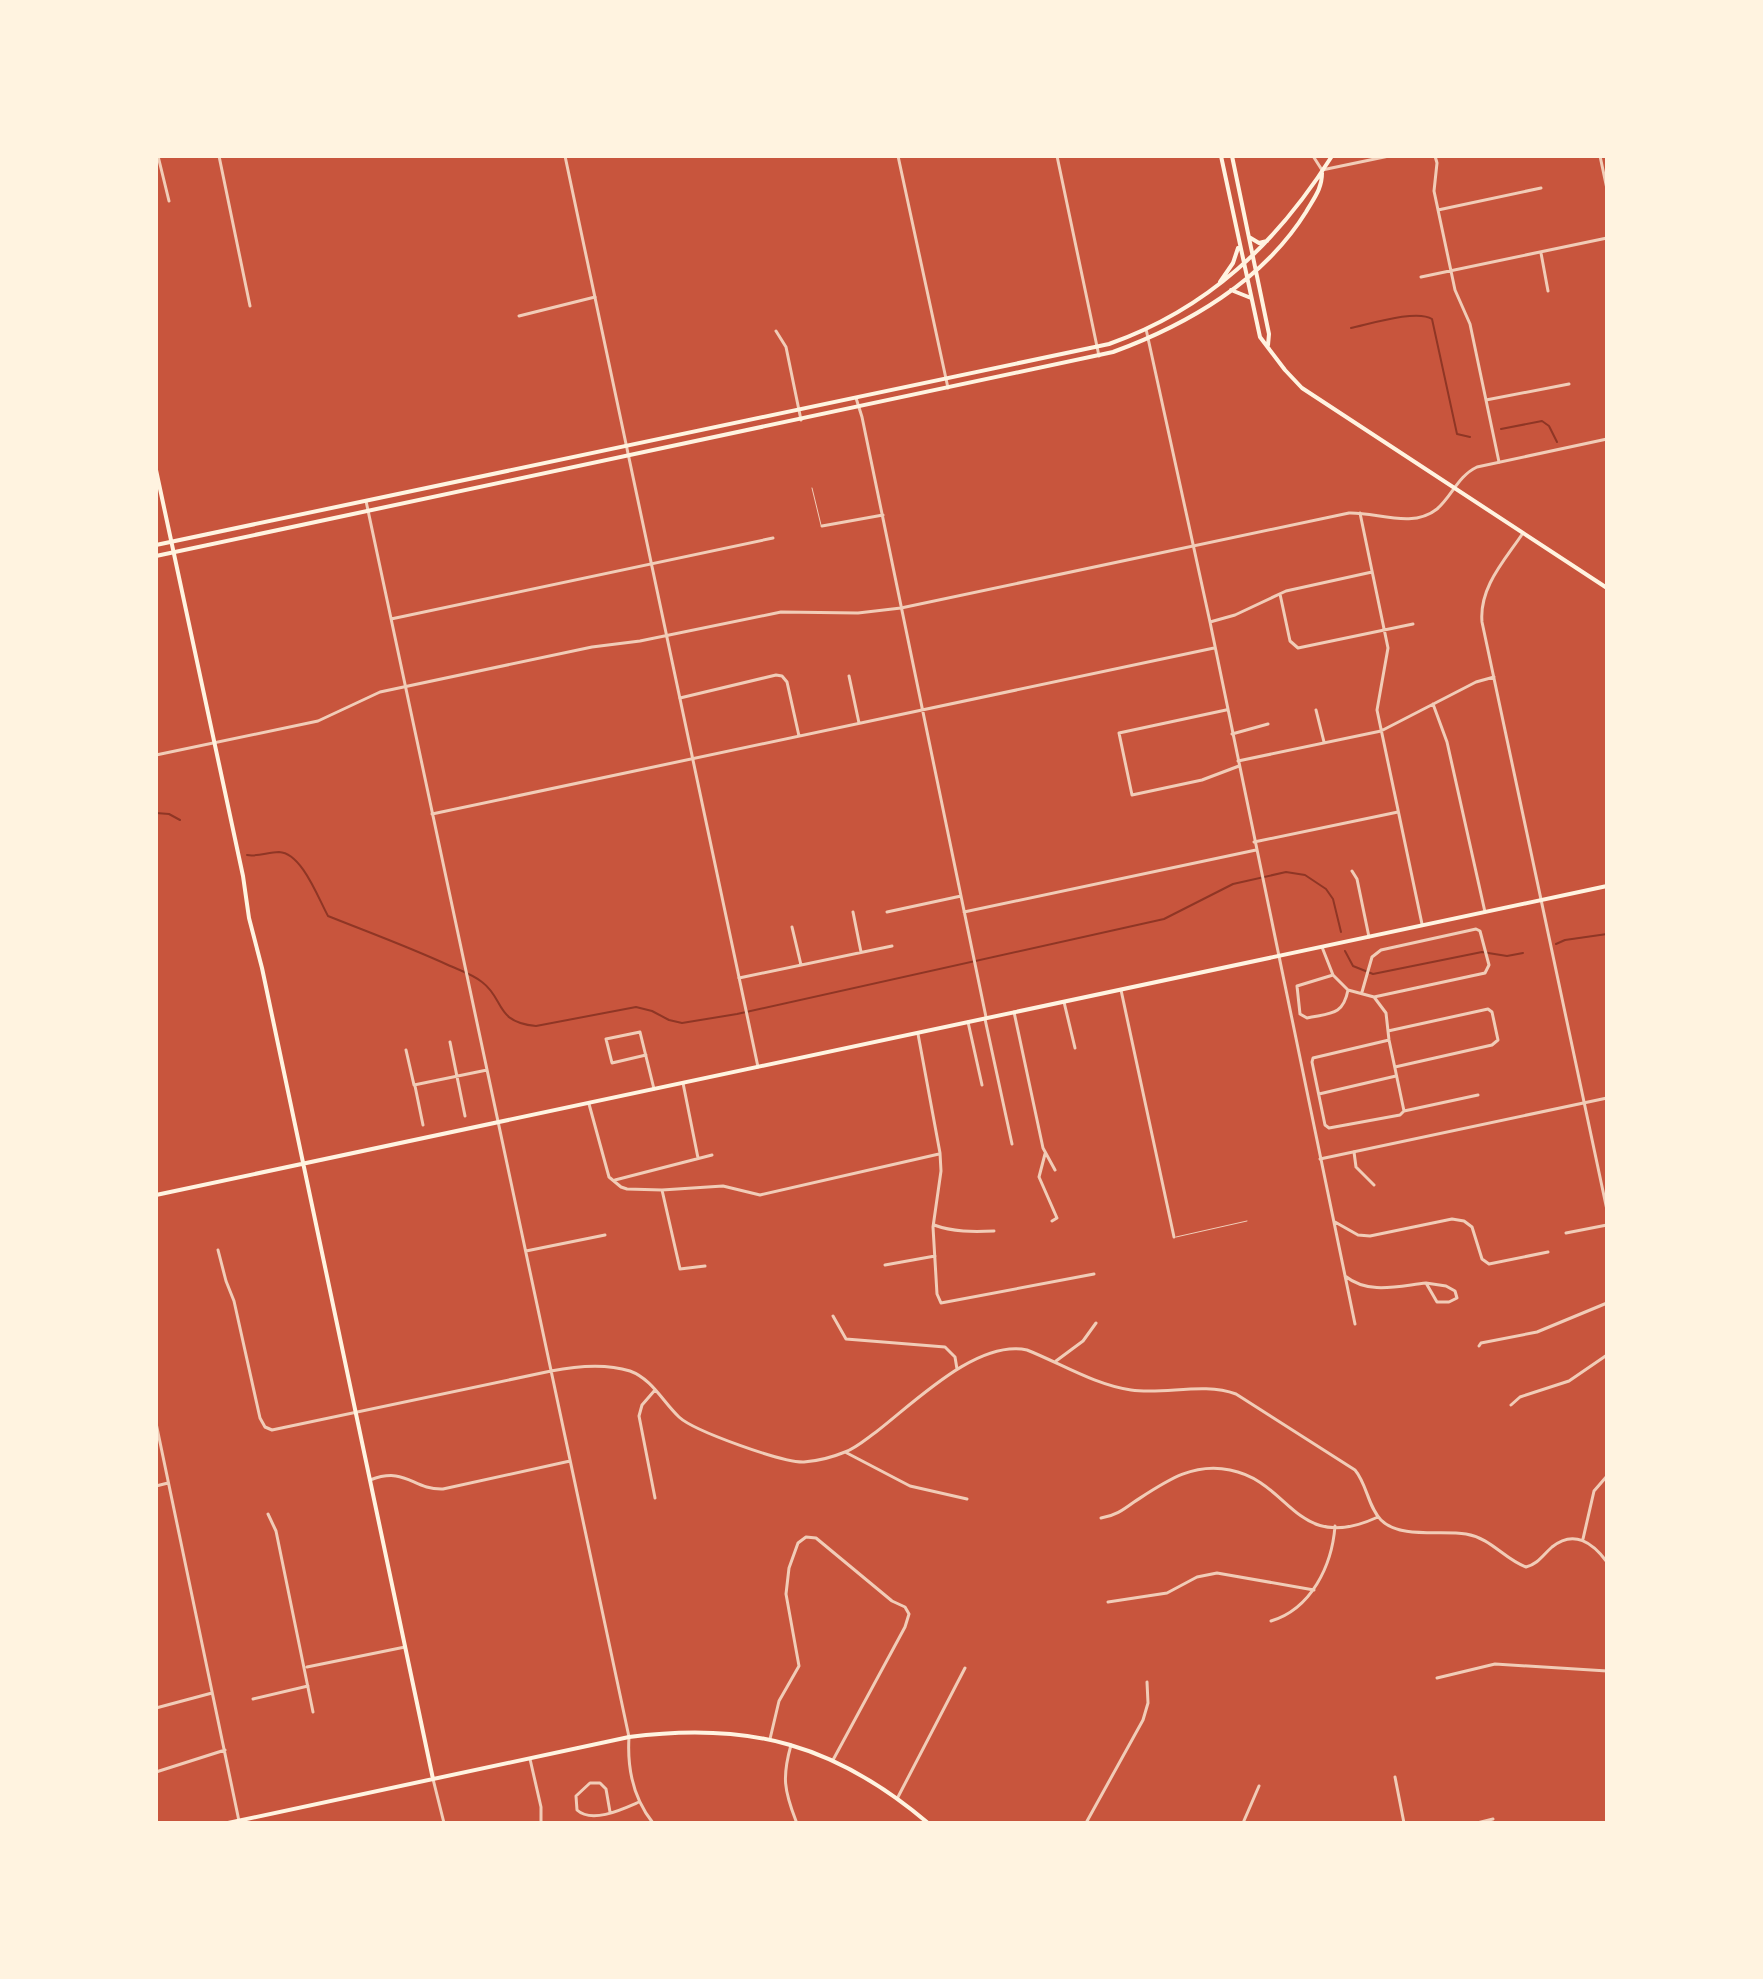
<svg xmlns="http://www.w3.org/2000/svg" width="1763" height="1979" font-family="'Exo 2',sans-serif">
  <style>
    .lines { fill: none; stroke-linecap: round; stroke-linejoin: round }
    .stream { stroke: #8f3625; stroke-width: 2 }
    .service { stroke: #f1ccb7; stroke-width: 1 }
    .minor { stroke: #f1ccb7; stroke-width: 3 }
    .tertiary { stroke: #f1ccb7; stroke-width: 3 }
    .secondary { stroke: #fff3e0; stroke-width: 4 }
    .primary { stroke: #fff3e0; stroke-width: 4 }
  </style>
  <rect width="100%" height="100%" fill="#c8553d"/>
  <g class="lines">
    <!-- stream -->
    <path class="stream" d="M1351,328C1370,324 1417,309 1432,319L1457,434L1470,437
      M1501,429L1542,421L1549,426L1557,442
      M156,813L169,814L180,820
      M247,855C258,857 268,852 279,852C302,853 318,898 328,916C368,932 409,947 448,965C459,970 472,974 482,982C505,999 494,1022 536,1026L636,1007L652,1011L669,1020L682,1023L737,1014L1164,919L1233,884L1286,872L1305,875L1326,889L1333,899L1341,932
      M1556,944L1565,940L1607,934
      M1345,951L1353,966L1373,974L1482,952L1507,956L1523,953"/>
    <!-- service -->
    <path class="service" d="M812,488L821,525
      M1176,1237L1247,1221"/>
    <!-- minor -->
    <path class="minor" d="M158,156L169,201
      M219,156L250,306
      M898,156L948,388
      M1057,156L1099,356
      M1313,156L1322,170
      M1435,156L1437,163L1434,191L1451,271L1455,290L1470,324L1499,462
      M1600,156L1607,189
      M1438,210L1541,188
      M1541,253L1548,291
      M1421,277L1607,238
      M519,316L595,297
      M1146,329L1210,622L1355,1324
      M776,331L786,347L801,420
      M856,398L862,417L986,1017
      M1486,400L1569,384
      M366,501L629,1737C627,1769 633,1798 653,1823
      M1360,513L1388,648L1377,710L1422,924
      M822,526L883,515
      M1523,533C1505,560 1479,587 1482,622L1607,1210
      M1280,594L1290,641L1298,648L1413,624
      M391,619L773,538
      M1210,622L1235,615L1286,591L1372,572
      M849,676L859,723
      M680,698L776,675L782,676L787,682L799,736
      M1433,704L1447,742L1485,912
      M1226,710L1119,733L1132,795L1202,780L1239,766
      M1316,710L1324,742
      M1232,734L1268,724
      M1238,761L1381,731L1476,682L1494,677
      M432,814L1214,648
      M1254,842L1398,812
      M1352,871L1357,879L1369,937
      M853,912L861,952
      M887,912L961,896
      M964,912L1256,850
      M792,927L801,965
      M1322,947L1333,975L1348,990L1374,997L1386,1013L1389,1040L1404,1111L1400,1115L1329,1128L1325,1125L1312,1062L1313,1058L1389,1040
      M1333,975L1297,986L1300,1014L1307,1018C1330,1013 1343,1016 1348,990
      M739,978L892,946
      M1121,990L1174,1237
      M1362,992L1372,957L1381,950L1476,929L1480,931L1489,965L1485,973L1374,997
      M1064,1002L1075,1048
      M1014,1012L1043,1148L1055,1170
      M985,1019L1012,1144
      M968,1022L982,1085
      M1388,1031L1488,1009L1492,1012L1498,1040L1492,1045L1395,1067
      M918,1034L940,1153L941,1171L933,1227L937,1294L941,1303L1094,1274
      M450,1042L465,1116
      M406,1050L414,1085L487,1070
      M646,1055L612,1063L606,1039L640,1032L654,1089
      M683,1083L698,1158
      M415,1086L423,1125
      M1319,1094L1396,1076
      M589,1104L609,1177L621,1187L627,1189L662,1190L723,1186L760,1195L939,1154
      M1404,1111L1478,1095
      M1354,1152L1356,1167L1374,1185
      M1045,1154L1039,1177L1057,1218L1052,1221
      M615,1180L712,1155
      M662,1190L680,1269L705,1266
      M1335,1222L1358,1235L1370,1236L1452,1219L1464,1221L1472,1227L1482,1259L1489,1264L1548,1252
      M934,1225C953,1232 973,1232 994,1231
      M1566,1233L1607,1225
      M218,1250L226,1281L234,1301L260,1418L265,1427L272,1430L551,1371C576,1366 605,1363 630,1371C652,1379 663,1402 679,1417C694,1431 783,1463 804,1462C817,1461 833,1457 845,1452C856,1448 866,1439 876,1432C914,1403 977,1339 1027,1350C1060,1363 1095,1385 1131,1390C1165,1395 1203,1382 1236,1394L1355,1470C1367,1484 1368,1507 1381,1520C1400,1539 1441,1530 1466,1534C1491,1538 1504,1559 1526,1567C1538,1564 1543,1555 1552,1547C1574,1529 1593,1543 1607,1562
      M526,1251L605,1235
      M885,1265L935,1256
      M1345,1276C1369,1295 1398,1286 1426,1283L1437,1302H1449L1457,1298L1455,1291L1446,1286L1426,1283
      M833,1316L846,1339L945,1347L955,1357L957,1369
      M1479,1346L1481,1343L1537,1332L1607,1303
      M1056,1361L1083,1341L1096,1323
      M1511,1405L1520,1397L1569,1381L1607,1355
      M156,1423L239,1821
      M845,1452L910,1486L967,1499
      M370,1480C407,1466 412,1490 443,1489L570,1461
      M156,1486L168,1483
      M655,1498L639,1416L642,1405L655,1390
      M268,1514L276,1531L313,1712
      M1101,1518C1115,1516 1123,1510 1134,1502C1165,1482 1192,1462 1230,1470C1292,1482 1295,1555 1378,1517
      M1583,1539L1594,1491L1607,1476
      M1108,1602L1167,1593L1197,1577L1217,1573L1314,1590
      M1271,1621C1311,1609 1332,1566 1335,1526
      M307,1667L405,1647
      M1437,1678L1495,1664L1607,1671
      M253,1699L308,1686
      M156,1708L212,1693
      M770,1739L779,1701L799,1666L786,1594L789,1568L798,1543L806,1537L816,1538L892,1601L905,1607L909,1614L905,1627L833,1760
      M791,1745C782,1777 784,1790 796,1821
      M530,1759L541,1807V1823
      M156,1772L225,1750
      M1395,1777L1404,1823
      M433,1779L444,1823
      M898,1797L965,1668
      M610,1812L606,1789L600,1783H590L576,1796L577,1810C592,1824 623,1809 639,1802
      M1086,1823L1143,1720L1148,1703L1147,1682
      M1243,1823L1259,1786
      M1477,1823L1493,1819"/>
    <!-- tertiary -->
    <path class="tertiary" d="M565,156L758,1067
      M1322,170L1389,156
      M156,755L318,721L380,692L592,647L640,641L781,612L858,613L901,608L1349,513C1377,512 1412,529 1437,509C1452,496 1458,476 1477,467L1607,439
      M1320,1159L1607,1098"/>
    <!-- secondary -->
    <path class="secondary" d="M156,470L243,876L249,918L262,968L433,1779
      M156,1195L1607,886
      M228,1823L629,1737C750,1721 836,1745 928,1823"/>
    <!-- primary -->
    <path class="primary" d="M1221,156L1260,337L1285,370L1302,388L1607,588
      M1232,156L1269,334L1268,345
      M1249,237L1259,243L1267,241
      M1220,282L1233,263L1238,248
      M1231,290L1251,298
      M156,545L1109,344C1208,309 1277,243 1332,156
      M156,556L1113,352C1187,325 1263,281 1306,212C1314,198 1322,189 1322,173"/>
  </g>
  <!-- border -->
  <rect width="1763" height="1979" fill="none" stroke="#fff3e0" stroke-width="316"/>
</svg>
